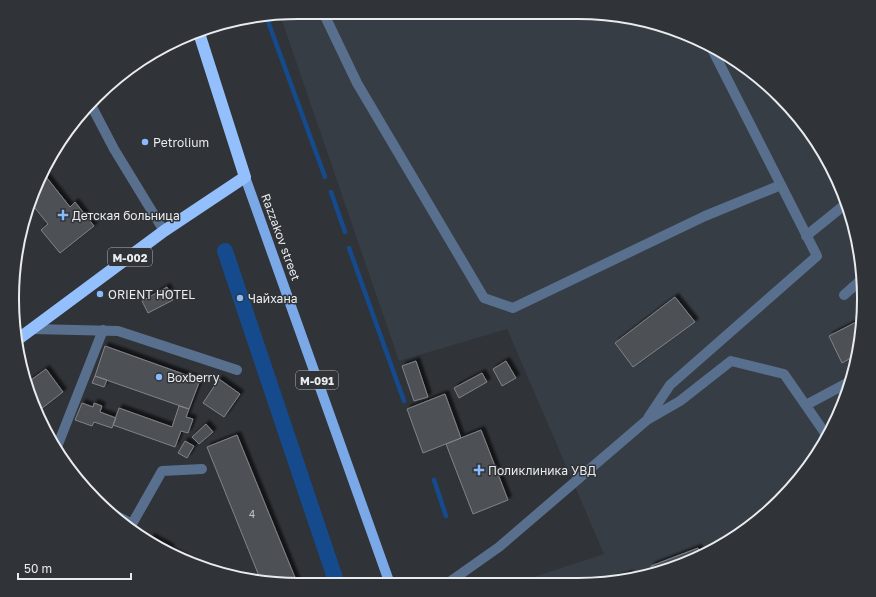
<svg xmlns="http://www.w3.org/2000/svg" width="876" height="597" font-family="'Golos Text',sans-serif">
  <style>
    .built { fill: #363d45 }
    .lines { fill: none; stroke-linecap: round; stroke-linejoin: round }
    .stream { stroke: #154a8d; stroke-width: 4.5 }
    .canal { stroke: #154a8d; stroke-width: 16 }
    .building { fill: #4e5155; stroke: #808388; filter: url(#shadow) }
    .minor { stroke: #586f8e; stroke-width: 10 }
    .major { stroke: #7ba9e8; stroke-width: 10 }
    .highway { stroke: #93c0fd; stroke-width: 12 }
    .poi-dot { fill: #89bafc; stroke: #303337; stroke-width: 1.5 }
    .labels { text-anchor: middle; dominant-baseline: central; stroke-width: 3; stroke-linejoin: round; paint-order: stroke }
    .number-label { font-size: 10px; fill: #c2c4c7 }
    .shield { fill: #303337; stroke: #b2b4b6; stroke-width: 1 }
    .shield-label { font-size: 11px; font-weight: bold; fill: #e9ebed }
    .poi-label { font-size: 12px; fill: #e9ebed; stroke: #303337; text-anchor: start }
    .street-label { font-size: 12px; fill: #e9ebed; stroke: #303337 }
    .rim { fill: none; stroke: #e9ebed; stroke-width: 2 }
  </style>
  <defs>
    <filter id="shadow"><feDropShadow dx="3.5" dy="-3.5" stdDeviation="1" flood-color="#0009"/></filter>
  </defs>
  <rect width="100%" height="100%" fill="#303337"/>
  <!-- built -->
  <path class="built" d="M299,12L633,17L721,50L780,96L816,140L842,189L859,243L864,299L858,355L842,408L816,458L780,501L704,555L633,580L521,581L604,554L507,329L399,361L280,15Z"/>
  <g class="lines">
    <!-- stream -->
    <path class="stream" d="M266,16L325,177
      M331,192L345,232
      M349,248L404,401
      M434,480L446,516"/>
    <!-- canal -->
    <path class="canal" d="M225,251L337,584"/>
  </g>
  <!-- building -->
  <path class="building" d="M43,173L70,207L75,202L94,226L60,253L41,230L48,224L30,202L34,189Z
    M167,287L173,300L148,313L142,301Z
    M675,297L695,322L633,367L615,343Z
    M862,319L858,354L842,363L829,336Z
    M105,346L200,380L189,409L95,376Z
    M416,361L428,397L414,401L402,366Z
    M506,361L516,378L502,386L493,369Z
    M46,369L63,392L37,412L27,383Z
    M482,373L487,382L459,398L454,388Z
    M95,376L107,380L104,387L92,383Z
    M219,379L240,394L224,417L203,403Z
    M445,394L461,438L423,453L407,409Z
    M82,403L93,407L94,403L102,406L100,412L116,418L112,428L94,422L92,426L75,420Z
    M179,406L189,409L186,417L193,419L188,433L181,431L175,447L113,425L119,408L172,427Z
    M206,424L213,432L199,444L192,437Z
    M481,430L508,500L473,514L446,444Z
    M237,435L298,585L261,581L207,447Z
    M185,441L194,446L187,458L178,453Z
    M151,537L171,548L168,552L149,542Z
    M698,548L701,557L653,573L651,566Z
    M169,550L200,567L189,563L168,552Z
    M629,574L631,580H611Z"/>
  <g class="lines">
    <!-- minor -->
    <path class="minor" d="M323,12L357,83L484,298L513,308L705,216L781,185
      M90,103L114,149L164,231
      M806,236L847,203
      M844,295L862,279
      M33,329L118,331L237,370
      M806,405L851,381
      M648,418L670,385L817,256L711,47
      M57,447L103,330
      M109,512L132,524L162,471L202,469
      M448,583L499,547L647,420L680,401L731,361L784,374L827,436"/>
    <!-- major -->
    <path class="major" d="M245,177L390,584"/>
    <!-- highway -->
    <path class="highway" d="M17,340L164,231L245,177L199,33"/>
  </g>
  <!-- markers -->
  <g class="poi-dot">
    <circle cx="145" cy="142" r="4"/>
    <path d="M61 209h4v4h4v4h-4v4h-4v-4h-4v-4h4z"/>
    <circle cx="100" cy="294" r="4"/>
    <circle cx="240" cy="298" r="4"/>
    <circle cx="159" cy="377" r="4"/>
    <path d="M477 464h4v4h4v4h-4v4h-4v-4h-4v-4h4z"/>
  </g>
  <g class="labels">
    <!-- number labels -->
    <g class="number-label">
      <text x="252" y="514">4</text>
    </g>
    <!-- shield labels -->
    <g class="shield">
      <rect x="108" y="248" width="44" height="18" rx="3"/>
      <rect x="296" y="371" width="42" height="18" rx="3"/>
    </g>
    <g class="shield-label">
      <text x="130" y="257">M-002</text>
      <text x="317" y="380">М-091</text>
    </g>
    <!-- poi labels -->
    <g class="poi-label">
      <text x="153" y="142">Petrolium</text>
      <text x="72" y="215">Детская больница</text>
      <text x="108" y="294">ORIENT HOTEL</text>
      <text x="248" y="298">Чайхана</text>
      <text x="167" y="377">Boxberry</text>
      <text x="488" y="470">Поликлиника УВД</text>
    </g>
    <!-- street labels -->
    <g class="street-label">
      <text transform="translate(281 237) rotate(70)">Razzakov street</text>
    </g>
  </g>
  <!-- crop -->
  <path d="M0 0H876V597H0ZM298 19H578A279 279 0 0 1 857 298V299A279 279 0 0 1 578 578H298A279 279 0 0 1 19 299V298A279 279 0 0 1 298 19Z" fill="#303337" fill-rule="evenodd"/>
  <path class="rim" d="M298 19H578A279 279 0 0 1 857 298V299A279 279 0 0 1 578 578H298A279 279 0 0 1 19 299V298A279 279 0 0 1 298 19Z"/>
  <!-- scale -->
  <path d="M18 573v6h113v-6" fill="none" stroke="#e9ebed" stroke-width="2"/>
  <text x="24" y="573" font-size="12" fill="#e9ebed" stroke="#303337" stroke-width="3" paint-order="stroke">50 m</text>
</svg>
